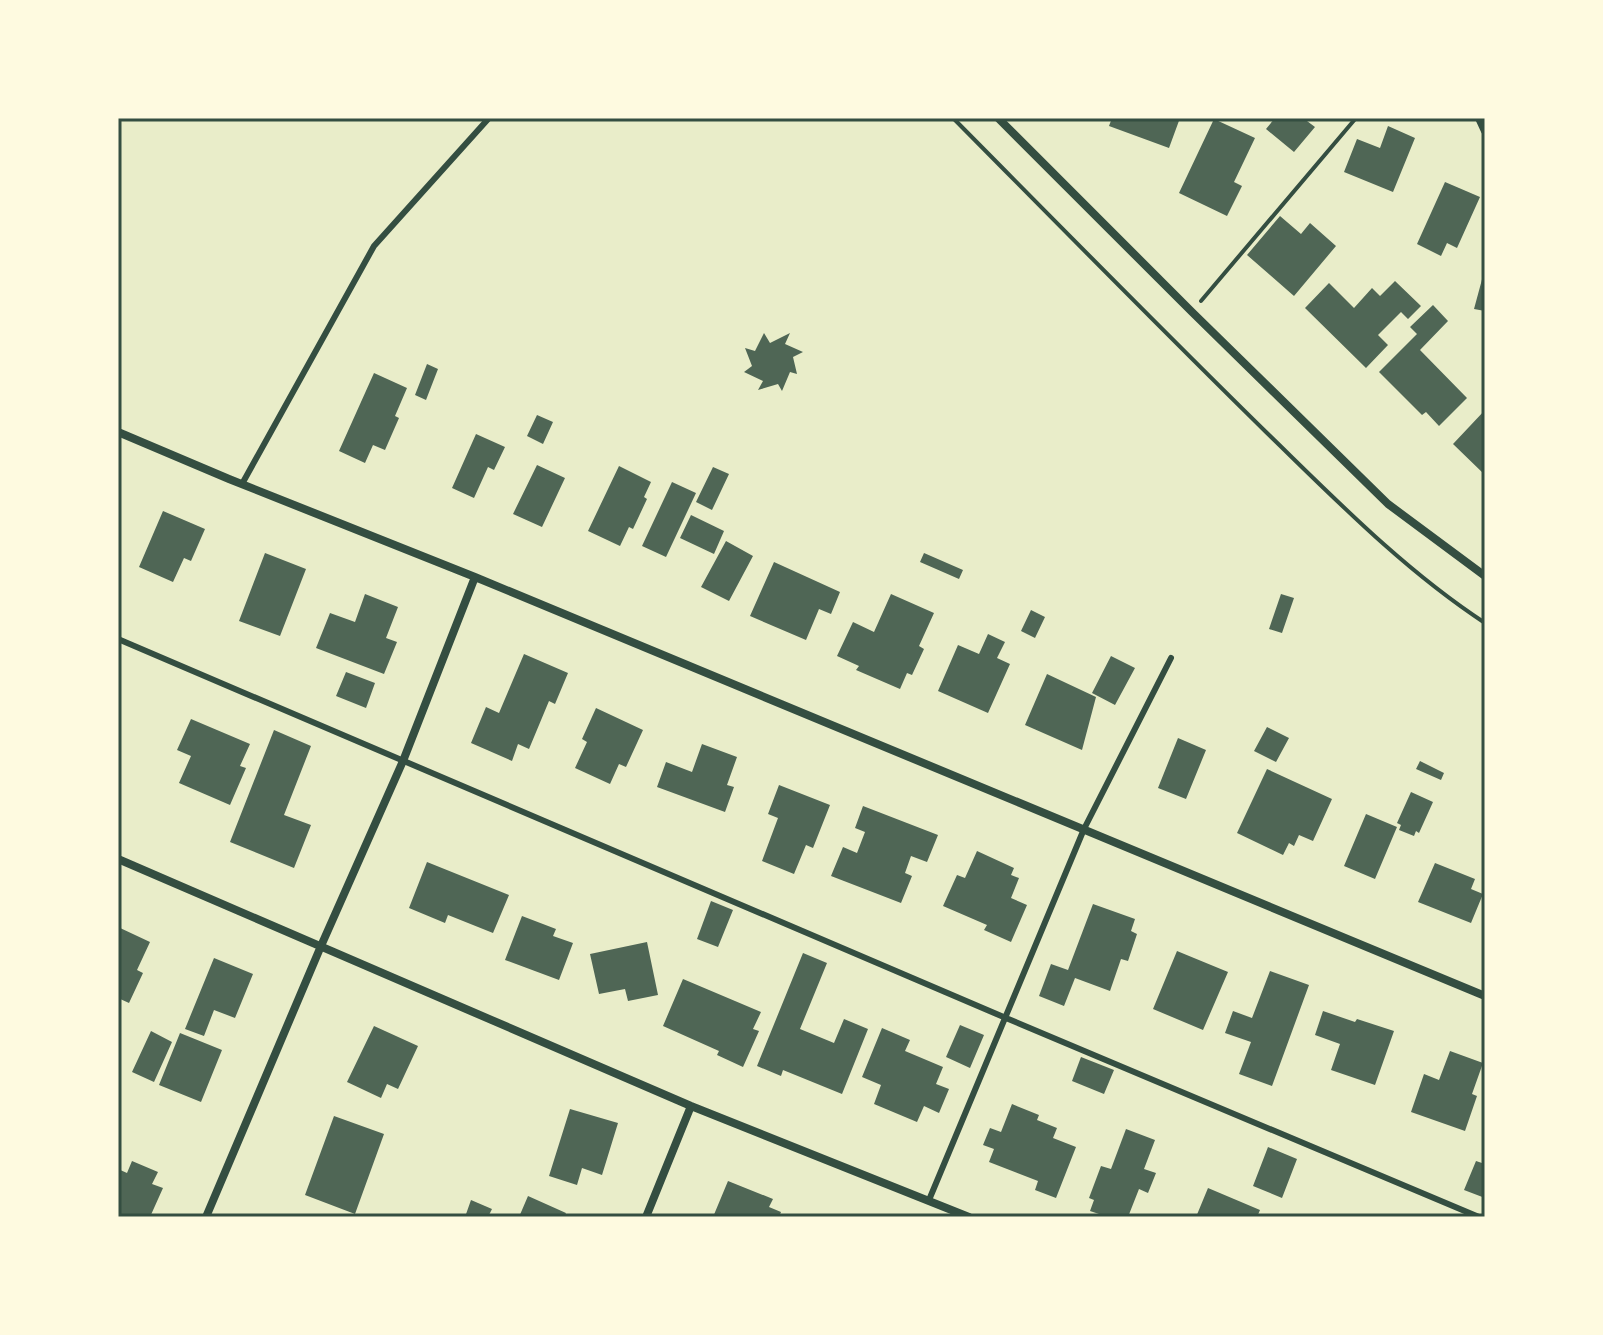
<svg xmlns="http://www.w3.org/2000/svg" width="1603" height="1335" font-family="'Open Sans',sans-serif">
  <rect width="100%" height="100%" fill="#e9edc9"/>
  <!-- building -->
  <path fill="#4f6655" d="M1112,118H1180L1169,148L1109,126Z
    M1275,118H1303L1315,127L1294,152L1266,129Z
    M1214,119L1255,138L1234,182L1242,186L1227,216L1179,193Z
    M1388,126L1415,138L1393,192L1344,172L1357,139L1380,148Z
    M1445,182L1480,197L1457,248L1447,243L1441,256L1417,244Z
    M1280,216L1301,234L1310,223L1336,246L1294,296L1247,255Z
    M1484,272H1485V311L1474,309Z
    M1395,281L1421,306L1408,319L1401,312L1378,335L1388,345L1366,368L1305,308L1329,283L1354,308L1372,288L1380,296Z
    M1433,305L1448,321L1420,350L1467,398L1439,426L1426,412L1422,415L1379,372L1417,334L1410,327Z
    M764,333L770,343L790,333L785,344L803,352L793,357L797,374L790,372L782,391L778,384L758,390L763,381L744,372L752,366L745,348L755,351Z
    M427,364L438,369L426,400L415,395Z
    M374,373L407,388L395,416L399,418L385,450L373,445L365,463L339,451Z
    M1485,410V475L1453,444Z
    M537,415L553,422L543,444L527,436Z
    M476,434L505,447L494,470L488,467L474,498L452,488Z
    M537,465L565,478L542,527L513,514Z
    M619,466L651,482L644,497L647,499L633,529L629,527L620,546L588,531Z
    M713,467L729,474L712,510L696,502Z
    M672,482L696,493L666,557L642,546Z
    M163,511L205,529L191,561L184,558L173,582L139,567Z
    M691,515L724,531L714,554L680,538Z
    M726,541L753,556L729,601L701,587Z
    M265,553L306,569L280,636L239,621Z
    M924,553L963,570L959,579L920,562Z
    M774,562L840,592L831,614L819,609L806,640L750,616Z
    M365,594L398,607L386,638L397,642L384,674L316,648L330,613L355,622Z
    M891,594L934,613L919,646L924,649L912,675L907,673L900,689L856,670L859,666L837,656L853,622L874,632Z
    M1281,594L1294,598L1282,633L1269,629Z
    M1031,610L1045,617L1035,638L1021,631Z
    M988,634L1005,642L997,658L1010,664L988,713L938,691L958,645L979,654Z
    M524,654L568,673L555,704L549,701L529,749L518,744L512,761L471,743L486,707L499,713Z
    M1111,656L1135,668L1115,705L1092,693Z
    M346,672L375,683L366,708L336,696Z
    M1047,674L1096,697L1082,750L1025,725Z
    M596,708L643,730L626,767L619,764L610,784L575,768L587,742L582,739Z
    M191,719L250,744L240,766L246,768L230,805L179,783L191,756L177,750Z
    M1267,727L1289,738L1276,762L1254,751Z
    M274,730L311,746L284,815L311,825L294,868L230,842Z
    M1178,738L1206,750L1186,799L1158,788Z
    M702,744L737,757L727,785L734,787L725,812L657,787L666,762L692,772Z
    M1420,761L1444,773L1441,780L1416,769Z
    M1267,769L1332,799L1313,841L1299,835L1294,846L1289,843L1283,855L1237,833Z
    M779,785L830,805L813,848L806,845L794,874L762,861L778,818L768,814Z
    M1411,792L1433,802L1419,833L1416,831L1414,836L1399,830L1401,825L1397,823Z
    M863,806L938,835L927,862L911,856L905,873L912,876L901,903L831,876L843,847L857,853L865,832L855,828Z
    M1366,814L1397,827L1375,879L1344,866Z
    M977,851L1014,868L1011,875L1019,878L1011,898L1027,905L1011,942L984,930L987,925L943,906L957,875L965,878Z
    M427,862L509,895L493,933L448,915L445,923L409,908Z
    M1435,863L1475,879L1471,889L1483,894L1471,923L1418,902Z
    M711,901L733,910L718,947L697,939Z
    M1093,904L1135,919L1131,931L1137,934L1128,961L1121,959L1110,991L1075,978L1064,1006L1039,996L1051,964L1068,970Z
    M522,916L556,929L553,936L573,943L559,980L505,960Z
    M118,927L150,942L137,970L143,973L129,1003L118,998Z
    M647,942L658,995L628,1001L625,989L599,994L590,954Z
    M1177,951L1228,972L1203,1030L1153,1009Z
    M803,953L827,963L800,1029L834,1043L844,1019L868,1029L842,1094L783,1070L781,1076L757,1066Z
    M214,958L253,974L235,1018L214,1010L204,1036L185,1029Z
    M1270,971L1309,985L1272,1086L1239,1074L1251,1042L1225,1033L1233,1011L1252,1018Z
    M683,979L761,1012L753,1029L759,1031L743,1067L717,1055L719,1051L663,1026Z
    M1323,1011L1355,1022L1357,1019L1394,1031L1375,1085L1331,1070L1340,1044L1315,1035Z
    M960,1025L984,1035L970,1068L946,1057Z
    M374,1026L418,1046L398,1089L387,1084L381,1098L347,1082Z
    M882,1028L910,1040L905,1051L943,1067L936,1084L949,1089L939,1113L924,1106L917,1122L874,1104L881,1085L862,1077Z
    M151,1031L172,1042L154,1082L132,1072Z
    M180,1033L222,1050L201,1102L159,1085Z
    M1450,1051L1483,1063L1472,1094L1477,1096L1465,1131L1411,1112L1424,1074L1439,1080Z
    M1081,1057L1114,1070L1104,1094L1072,1081Z
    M1012,1104L1039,1115L1037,1120L1057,1128L1053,1138L1076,1147L1056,1198L1035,1190L1038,1181L989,1162L994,1149L983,1145L990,1128L1001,1132Z
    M570,1109L618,1123L602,1175L582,1168L577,1185L549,1176Z
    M334,1116L384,1134L355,1214L305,1195Z
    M1126,1129L1155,1140L1144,1169L1156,1173L1148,1193L1139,1189L1128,1217H1108L1090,1211L1094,1200L1089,1198L1101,1166L1111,1169Z
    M1268,1147L1297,1159L1282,1198L1253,1186Z
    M132,1161L158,1172L152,1184L163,1188L150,1217H118V1169L127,1173Z
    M1476,1161L1485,1164V1198L1464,1190Z
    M728,1181L773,1199L769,1207L781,1212L779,1217H713Z
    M1208,1188L1260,1210L1257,1217H1196Z
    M528,1196L566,1213L564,1217H519Z
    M471,1200L492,1209L488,1217H465Z"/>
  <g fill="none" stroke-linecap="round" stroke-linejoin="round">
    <!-- path -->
    <path stroke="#344e41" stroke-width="4" d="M953,118C1057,223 1160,328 1266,432C1335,499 1404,570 1485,623
      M1201,301L1356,118"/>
    <!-- service -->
    <path stroke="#344e41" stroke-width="6" d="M242,484L374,246L489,118
      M118,639L1006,1018L1479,1217
      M929,1200L1084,829L1171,658"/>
    <!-- minor -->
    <path stroke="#344e41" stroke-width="8" d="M998,118L1192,312L1388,504L1485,576
      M1479,118L1485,131
      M118,432L229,479L475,577L1485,996
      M118,859L691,1106L969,1217
      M206,1217L321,946L403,761L475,577
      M646,1217L691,1106"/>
  </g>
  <!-- border -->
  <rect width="1603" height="1335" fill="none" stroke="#fefae0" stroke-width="240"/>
  <rect x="120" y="120" width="1363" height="1095" fill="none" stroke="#344e41" stroke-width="3"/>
</svg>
